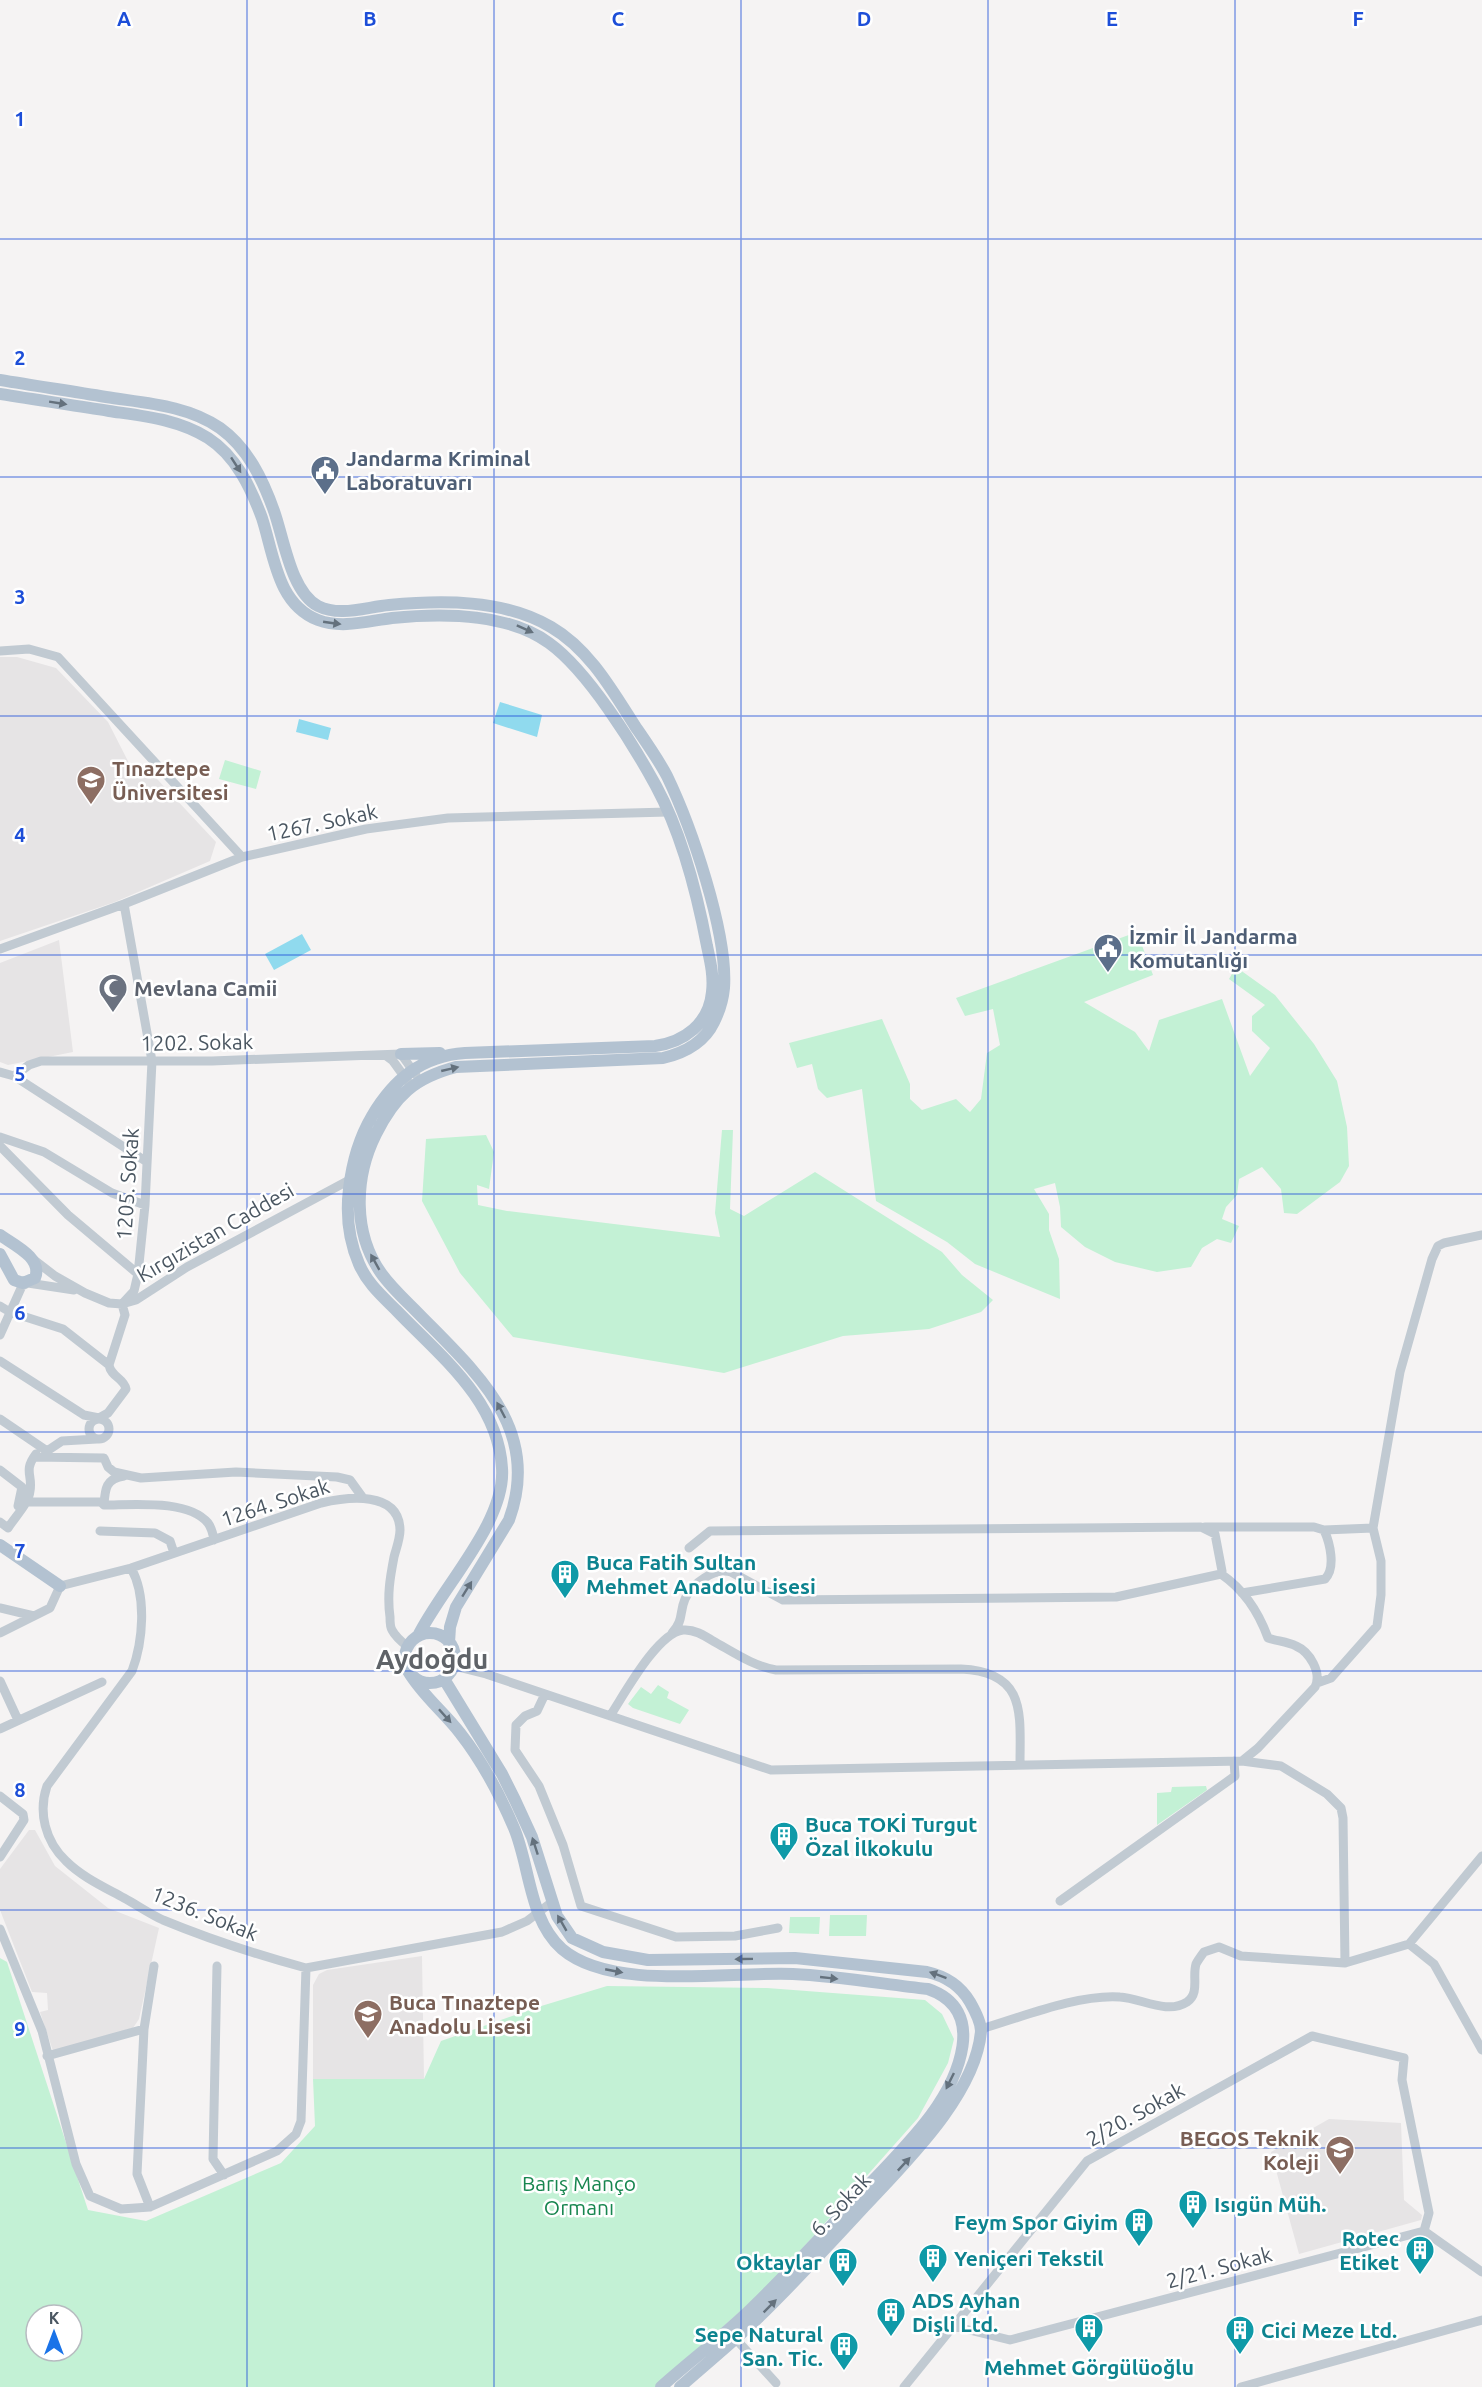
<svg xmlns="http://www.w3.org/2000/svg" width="1482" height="2387" font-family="Ubuntu,sans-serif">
  <rect width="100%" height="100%" fill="#f5f3f3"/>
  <!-- education -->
  <path fill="#e6e4e5" d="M0,657H17L56,668L108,722L131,767L143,764L216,842L210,861L115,902L0,941Z
    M59,940L73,1052L8,1065L0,1062V963Z
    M29,1830H35L55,1866L108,1908L159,1928L139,2019L133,2028L53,2051L40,2012L48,2010L47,1993L32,1992L0,1910V1869Z
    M422,1956L424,2079H313V1985L319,1974L327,1970Z
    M1329,2119L1401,2123L1404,2200L1422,2215L1421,2220L1299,2254L1271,2152Z"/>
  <!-- green -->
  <path fill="#c3f1d5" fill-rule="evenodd" d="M225,760L261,771L256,789L219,779Z
    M1137,932L1153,975L1084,1002L1135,1032L1149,1051L1159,1020L1222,999L1250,1076L1270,1048L1252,1031V1016L1265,1005L1229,979L1236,967L1275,995L1314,1044L1337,1081L1347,1127L1349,1166L1340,1182L1297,1214L1284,1213L1281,1189L1262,1167L1239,1179L1237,1195L1226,1207L1222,1219L1239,1226L1231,1243L1217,1239L1202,1248L1191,1267L1157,1272L1115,1262L1085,1247L1061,1227L1060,1207L1055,1183L1034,1189L1049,1214V1230L1059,1259L1060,1299L975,1264L947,1242L876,1201L862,1089L827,1098L818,1089L812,1064L797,1068L789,1043L882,1019L910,1084V1099L922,1110L956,1099L970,1112L981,1099L987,1053L1000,1045L993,1009L965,1016L956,998Z
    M722,1130H733L730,1209L744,1216L815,1172L942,1252L962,1275L993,1300L981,1312L929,1329L843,1336L724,1373L513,1337L460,1273L422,1201L426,1139L486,1135L494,1152L489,1189L477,1185L478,1205L507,1211L720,1237L715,1213Z
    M658,1685L669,1692L667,1698L689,1710L680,1724L633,1708L628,1704L641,1687L651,1694Z
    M1206,1786L1207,1790L1157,1825V1793L1171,1792L1172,1787Z
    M830,1915H867L866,1936H829Z
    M790,1917H820L819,1934L789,1933Z
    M0,1958L7,1962L88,2210L146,2221L281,2163L315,2126L313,2079H424L441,2041L538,2007L607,1986L767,1988L925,2000L942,2014L954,2039L948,2063L918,2118L770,2285L655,2387H0ZM36,2315H72V2351H36Z"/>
  <!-- water -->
  <path fill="#90daee" d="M500,702L542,715L537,737L493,723Z
    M299,719L331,728L328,740L296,732Z
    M302,934L311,950L274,970L265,954Z"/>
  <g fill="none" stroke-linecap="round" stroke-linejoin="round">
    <!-- minor -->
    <path stroke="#c1cad2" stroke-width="9" d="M0,651L29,649L58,657L242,857
      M0,949L124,904L242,857L366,829L448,818L668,812
      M385,1055L393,1061L411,1086
      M0,1072L14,1076L147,1162
      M14,1076L29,1065L41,1061H212L401,1054L416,1075
      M0,1137L44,1152L112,1193L145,1205
      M0,1146L68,1215L138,1274
      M33,1259L55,1276L85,1293L109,1303L122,1304L136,1300L187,1267L355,1177
      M122,1304L134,1291L138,1274L145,1205L152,1061L124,904
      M0,1306L10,1312L63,1329L109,1365C111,1377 124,1378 126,1389L108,1413L99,1418L84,1415L0,1361
      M0,1335L22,1286L28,1283L74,1290
      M109,1365L125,1315L122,1304
      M89 1429a10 10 0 1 1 20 0a10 10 0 1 1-20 0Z
      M0,1419L47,1451L62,1441L97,1439
      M34,1457L104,1458L108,1467L114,1472L141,1478L236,1472L337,1477L350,1480L363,1498
      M0,1470L22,1487L18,1506
      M25,1502H101L104,1505C132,1505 188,1499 208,1523C211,1527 213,1534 214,1540
      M104,1505C105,1488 106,1479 124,1476
      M0,1522L8,1528C15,1517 29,1503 30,1491C33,1475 23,1471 36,1454
      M1205,1527H1314L1324,1530C1330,1543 1336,1568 1325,1579L1242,1593
      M1324,1530L1373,1528
      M100,1531L155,1533L170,1541L174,1553
      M131,1568C147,1596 143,1642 132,1671L47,1786C38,1812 45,1841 66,1861C82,1877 104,1887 124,1898C137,1905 150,1914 163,1920C209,1939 258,1955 306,1968L502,1932L527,1921L552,1902
      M0,1608L34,1616
      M0,1633L50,1608L60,1586L131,1568L321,1503C347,1497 399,1490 400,1530C400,1539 396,1549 394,1557C390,1578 387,1595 390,1617C390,1620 390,1627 392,1630C395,1636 403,1643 408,1647
      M672,1633C684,1620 679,1613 685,1599C691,1584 715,1567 731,1572L783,1600L1116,1597L1221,1574L1222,1571L1215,1534L1201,1527L710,1531L689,1548
      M454,1666L486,1674L771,1770L1242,1761L1258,1748L1315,1687C1322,1673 1310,1652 1296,1646C1288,1642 1277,1641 1268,1638C1259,1613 1243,1589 1221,1574
      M0,1681L18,1720
      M1317,1683L1331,1678L1377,1626L1381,1595V1561L1373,1528L1400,1372L1432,1259L1438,1246L1444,1243L1482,1235
      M545,1694L537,1711L525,1716L516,1725L515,1750L539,1786L563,1845L581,1906L676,1937L735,1936L778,1928
      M610,1716C624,1695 657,1633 683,1630C694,1629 704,1635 713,1641C733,1652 753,1666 776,1670L961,1669C1027,1672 1020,1714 1020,1765
      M0,1729L102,1682
      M1242,1761L1281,1766L1327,1794L1341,1808L1343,1818L1345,1963
      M0,1796L23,1814L24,1820L0,1857
      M1060,1901L1235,1776L1234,1761
      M0,1929L42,2031L76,2164L90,2196L121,2209L150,2207L277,2151L296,2134L301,2121L306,1968
      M1409,1944L1482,1856
      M217,1966L213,2159L224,2175
      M144,2029L154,1966
      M981,2029C1022,2017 1078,1994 1120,1997C1141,1998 1167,2015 1187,2002C1200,1993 1192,1977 1196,1964C1198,1960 1201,1956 1204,1952L1219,1947L1241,1956L1345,1963L1409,1944L1434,1964L1482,2050
      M47,2056L144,2029L137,2174L150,2207
      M953,2326L1010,2340L1424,2231L1482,2272
      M733,2336L776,2383
      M904,2387L1087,2161L1312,2036L1404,2058L1402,2080L1429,2213L1424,2231
      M1241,2387L1482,2320"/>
    <!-- major -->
    <path stroke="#b3c2d1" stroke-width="12" d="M0,380C35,386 71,391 106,397C144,403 187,405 220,428C248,448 263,480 274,511C284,539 291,592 318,606C340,617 366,607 389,605C441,600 504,599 551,627C589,649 612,690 635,726C646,742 658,759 667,776C691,826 728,933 724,988C723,999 719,1012 714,1022C704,1043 684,1053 663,1058L456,1067C414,1078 395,1096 376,1134C354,1178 353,1233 381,1273C391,1287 404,1299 415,1310C474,1371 543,1427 509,1520L456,1607L450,1627L449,1643
      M0,394C36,400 72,405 109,411C143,416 178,419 208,438C236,456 251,488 262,518C274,555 277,604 318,620C342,629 368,621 392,618C442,613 508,613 549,643C588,671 633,744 656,786C682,834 697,893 707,946C710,960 714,976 712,992C709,1024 684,1042 655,1046L465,1053C422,1056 394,1079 372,1116C359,1138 352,1163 349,1189C346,1214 349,1241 359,1264C367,1283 382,1296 396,1310C440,1356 498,1400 502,1468C506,1522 442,1587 418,1636
      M401,1054L440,1053
      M0,1235C14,1245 43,1258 35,1278L23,1283L14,1280L0,1254
      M0,1545L60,1586
      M405 1658a25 25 0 1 1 50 0a25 25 0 1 1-50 0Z
      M408,1671C422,1695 443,1711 460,1733C482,1761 500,1795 514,1828C530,1866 529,1920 562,1949C612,1992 729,1971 793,1974C838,1976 883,1984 928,1989C989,2010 958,2078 931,2115C910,2143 885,2168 861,2193C825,2233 789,2272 751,2309C722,2337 690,2361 661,2387
      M444,1679L502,1774L515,1800L532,1837L557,1916L572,1938L603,1952L648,1960L795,1958L927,1972C945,1976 960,1985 970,2002C974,2009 981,2022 981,2031C976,2094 906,2162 865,2206C830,2244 795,2282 758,2318C733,2342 706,2364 680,2387"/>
  </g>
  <!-- one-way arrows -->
  <defs><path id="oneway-solid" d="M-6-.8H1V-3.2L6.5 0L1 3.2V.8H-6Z" transform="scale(1.5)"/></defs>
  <g fill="#64717d">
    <use href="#oneway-solid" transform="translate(58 403) rotate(9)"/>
    <use href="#oneway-solid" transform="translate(236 465) rotate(57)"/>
    <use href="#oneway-solid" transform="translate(332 623) rotate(8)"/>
    <use href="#oneway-solid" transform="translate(525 629) rotate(24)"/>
    <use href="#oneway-solid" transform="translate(450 1069) rotate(-13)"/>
    <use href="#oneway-solid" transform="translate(375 1262) rotate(-119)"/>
    <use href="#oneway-solid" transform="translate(501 1410) rotate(-118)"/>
    <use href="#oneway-solid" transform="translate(467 1589) rotate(-58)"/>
    <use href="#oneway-solid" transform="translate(445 1716) rotate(48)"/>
    <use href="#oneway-solid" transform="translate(535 1846) rotate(-108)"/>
    <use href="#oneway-solid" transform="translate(562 1923) rotate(-120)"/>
    <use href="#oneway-solid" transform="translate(744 1959) rotate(179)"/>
    <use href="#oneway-solid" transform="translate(614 1971) rotate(11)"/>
    <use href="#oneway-solid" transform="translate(938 1975) rotate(-160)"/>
    <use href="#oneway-solid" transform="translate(829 1978) rotate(6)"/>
    <use href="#oneway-solid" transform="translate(950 2081) rotate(116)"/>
    <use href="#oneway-solid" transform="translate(904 2164) rotate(-47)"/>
    <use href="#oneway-solid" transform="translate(770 2306) rotate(-45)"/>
  </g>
  <!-- grid -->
  <path fill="none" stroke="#1d4ed8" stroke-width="1.5" stroke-opacity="0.55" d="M247,0V2387M494,0V2387M741,0V2387M988,0V2387M1235,0V2387M0,239H1482M0,477H1482M0,716H1482M0,955H1482M0,1194H1482M0,1432H1482M0,1671H1482M0,1910H1482M0,2148H1482"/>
  <!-- icons -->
  <defs>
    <g id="civic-pin" transform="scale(1.5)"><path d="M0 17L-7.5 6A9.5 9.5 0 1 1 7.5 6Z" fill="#5c6f8a" stroke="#fff"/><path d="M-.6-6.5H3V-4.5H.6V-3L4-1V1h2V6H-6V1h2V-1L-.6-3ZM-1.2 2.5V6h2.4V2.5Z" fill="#fff"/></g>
    <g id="university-pin" transform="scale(1.5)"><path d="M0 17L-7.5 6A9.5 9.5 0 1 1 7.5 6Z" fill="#8d6e63" stroke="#fff"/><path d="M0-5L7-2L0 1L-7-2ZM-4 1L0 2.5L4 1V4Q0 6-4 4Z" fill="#fff"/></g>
    <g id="mosque-pin" transform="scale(1.5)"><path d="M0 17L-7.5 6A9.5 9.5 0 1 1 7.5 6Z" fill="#6b7280" stroke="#fff"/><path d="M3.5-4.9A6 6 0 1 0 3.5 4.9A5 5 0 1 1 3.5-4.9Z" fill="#fff"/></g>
    <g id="building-pin" transform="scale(1.5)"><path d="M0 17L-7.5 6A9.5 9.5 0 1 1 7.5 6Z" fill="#0f9aa8" stroke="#fff"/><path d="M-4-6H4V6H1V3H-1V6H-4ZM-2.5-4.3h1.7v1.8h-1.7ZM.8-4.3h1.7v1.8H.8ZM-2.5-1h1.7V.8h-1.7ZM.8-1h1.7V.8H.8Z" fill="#fff"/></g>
    <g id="school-pin" transform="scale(1.5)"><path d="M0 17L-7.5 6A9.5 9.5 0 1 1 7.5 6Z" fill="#8d6e63" stroke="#fff"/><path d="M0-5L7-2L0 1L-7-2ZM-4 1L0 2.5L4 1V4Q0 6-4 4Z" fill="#fff"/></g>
  </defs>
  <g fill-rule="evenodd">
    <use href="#civic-pin" x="325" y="470"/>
    <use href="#university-pin" x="91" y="780"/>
    <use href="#civic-pin" x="1108" y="948"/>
    <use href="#mosque-pin" x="113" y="988"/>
    <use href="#building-pin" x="565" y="1574"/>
    <use href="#building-pin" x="784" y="1836"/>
    <use href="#school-pin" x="368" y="2014"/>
    <use href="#school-pin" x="1340" y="2150"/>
    <use href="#building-pin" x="1193" y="2204"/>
    <use href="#building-pin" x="1139" y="2222"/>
    <use href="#building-pin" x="1420" y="2250"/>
    <use href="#building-pin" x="933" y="2258"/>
    <use href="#building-pin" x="843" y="2262"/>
    <use href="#building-pin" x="891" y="2312"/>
    <use href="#building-pin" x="1089" y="2328"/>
    <use href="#building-pin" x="1240" y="2330"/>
    <use href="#building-pin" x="844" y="2346"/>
  </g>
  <g text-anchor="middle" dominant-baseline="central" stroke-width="5" stroke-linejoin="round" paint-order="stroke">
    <!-- service labels -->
    <g font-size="21" font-weight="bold" fill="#4e5e75" stroke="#fff" text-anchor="start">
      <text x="346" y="458">Jandarma Kriminal<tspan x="346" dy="24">Laboratuvarı</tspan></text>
      <text x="1129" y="936">İzmir İl Jandarma<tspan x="1129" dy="24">Komutanlığı</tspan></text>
    </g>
    <!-- education labels -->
    <g font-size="21" font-weight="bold" fill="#785e54" stroke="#fff" text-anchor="start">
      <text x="112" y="768">Tınaztepe<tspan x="112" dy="24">Üniversitesi</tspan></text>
      <text x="389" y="2002">Buca Tınaztepe<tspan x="389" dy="24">Anadolu Lisesi</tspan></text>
      <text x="1319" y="2138" text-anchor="end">BEGOS Teknik<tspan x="1319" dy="24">Koleji</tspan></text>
    </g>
    <!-- street labels -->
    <g font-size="21" fill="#4a5661" stroke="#fff">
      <text transform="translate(322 822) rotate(-12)">1267. Sokak</text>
      <text transform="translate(197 1042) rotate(-1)">1202. Sokak</text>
      <text transform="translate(127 1184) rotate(-86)">1205. Sokak</text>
      <text transform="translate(215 1232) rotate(-30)">Kırgızistan Caddesi</text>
      <text transform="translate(275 1502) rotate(-18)">1264. Sokak</text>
      <text transform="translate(205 1913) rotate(22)">1236. Sokak</text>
      <text transform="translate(1135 2114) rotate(-29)">2/20. Sokak</text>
      <text transform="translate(840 2204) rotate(-47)">6. Sokak</text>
      <text transform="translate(1219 2267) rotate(-15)">2/21. Sokak</text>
    </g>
    <!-- worship labels -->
    <g font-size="21" font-weight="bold" fill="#5b616d" stroke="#fff" text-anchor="start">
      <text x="134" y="988">Mevlana Camii</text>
    </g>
    <!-- culture labels -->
    <g font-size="21" font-weight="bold" fill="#0d838f" stroke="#fff" text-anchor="start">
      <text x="586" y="1562">Buca Fatih Sultan<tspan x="586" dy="24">Mehmet Anadolu Lisesi</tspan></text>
      <text x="805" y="1824">Buca TOKİ Turgut<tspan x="805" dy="24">Özal İlkokulu</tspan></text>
      <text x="1214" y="2204">Isıgün Müh.</text>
      <text x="1118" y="2222" text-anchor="end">Feym Spor Giyim</text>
      <text x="1399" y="2238" text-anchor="end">Rotec<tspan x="1399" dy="24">Etiket</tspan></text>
      <text x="954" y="2258">Yeniçeri Tekstil</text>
      <text x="822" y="2262" text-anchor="end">Oktaylar</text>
      <text x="912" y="2300">ADS Ayhan<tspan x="912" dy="24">Dişli Ltd.</tspan></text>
      <text x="1261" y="2330">Cici Meze Ltd.</text>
      <text x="823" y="2334" text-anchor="end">Sepe Natural<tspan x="823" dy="24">San. Tic.</tspan></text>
      <text x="1089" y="2367" text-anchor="middle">Mehmet Görgülüoğlu</text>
    </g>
    <!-- park labels -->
    <g font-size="21" fill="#17864f" stroke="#fff">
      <text x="579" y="2183">Barış Manço<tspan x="579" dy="24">Ormanı</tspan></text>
    </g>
    <!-- district labels -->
    <g font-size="27" font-weight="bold" fill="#5f6368" stroke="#fff">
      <text x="432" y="1659">Aydoğdu</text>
    </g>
  </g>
  <g font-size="20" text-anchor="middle" font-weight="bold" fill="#1d4ed8" stroke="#fff" stroke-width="5" stroke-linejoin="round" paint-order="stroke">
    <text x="124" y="26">A</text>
    <text x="370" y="26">B</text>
    <text x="618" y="26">C</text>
    <text x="864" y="26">D</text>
    <text x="1112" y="26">E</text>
    <text x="1358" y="26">F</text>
    <text x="20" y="126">1</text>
    <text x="20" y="365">2</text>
    <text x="20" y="604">3</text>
    <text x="20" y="842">4</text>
    <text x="20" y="1081">5</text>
    <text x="20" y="1320">6</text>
    <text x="20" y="1558">7</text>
    <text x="20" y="1797">8</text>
    <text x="20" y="2036">9</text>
  </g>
  <!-- north arrow -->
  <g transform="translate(54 2333)"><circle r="28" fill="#ffffff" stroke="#b7bbc0" stroke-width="1.5"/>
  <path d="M0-4.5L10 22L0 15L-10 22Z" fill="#1a73e8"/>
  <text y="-9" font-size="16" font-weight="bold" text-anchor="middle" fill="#4a5661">K</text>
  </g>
</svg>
